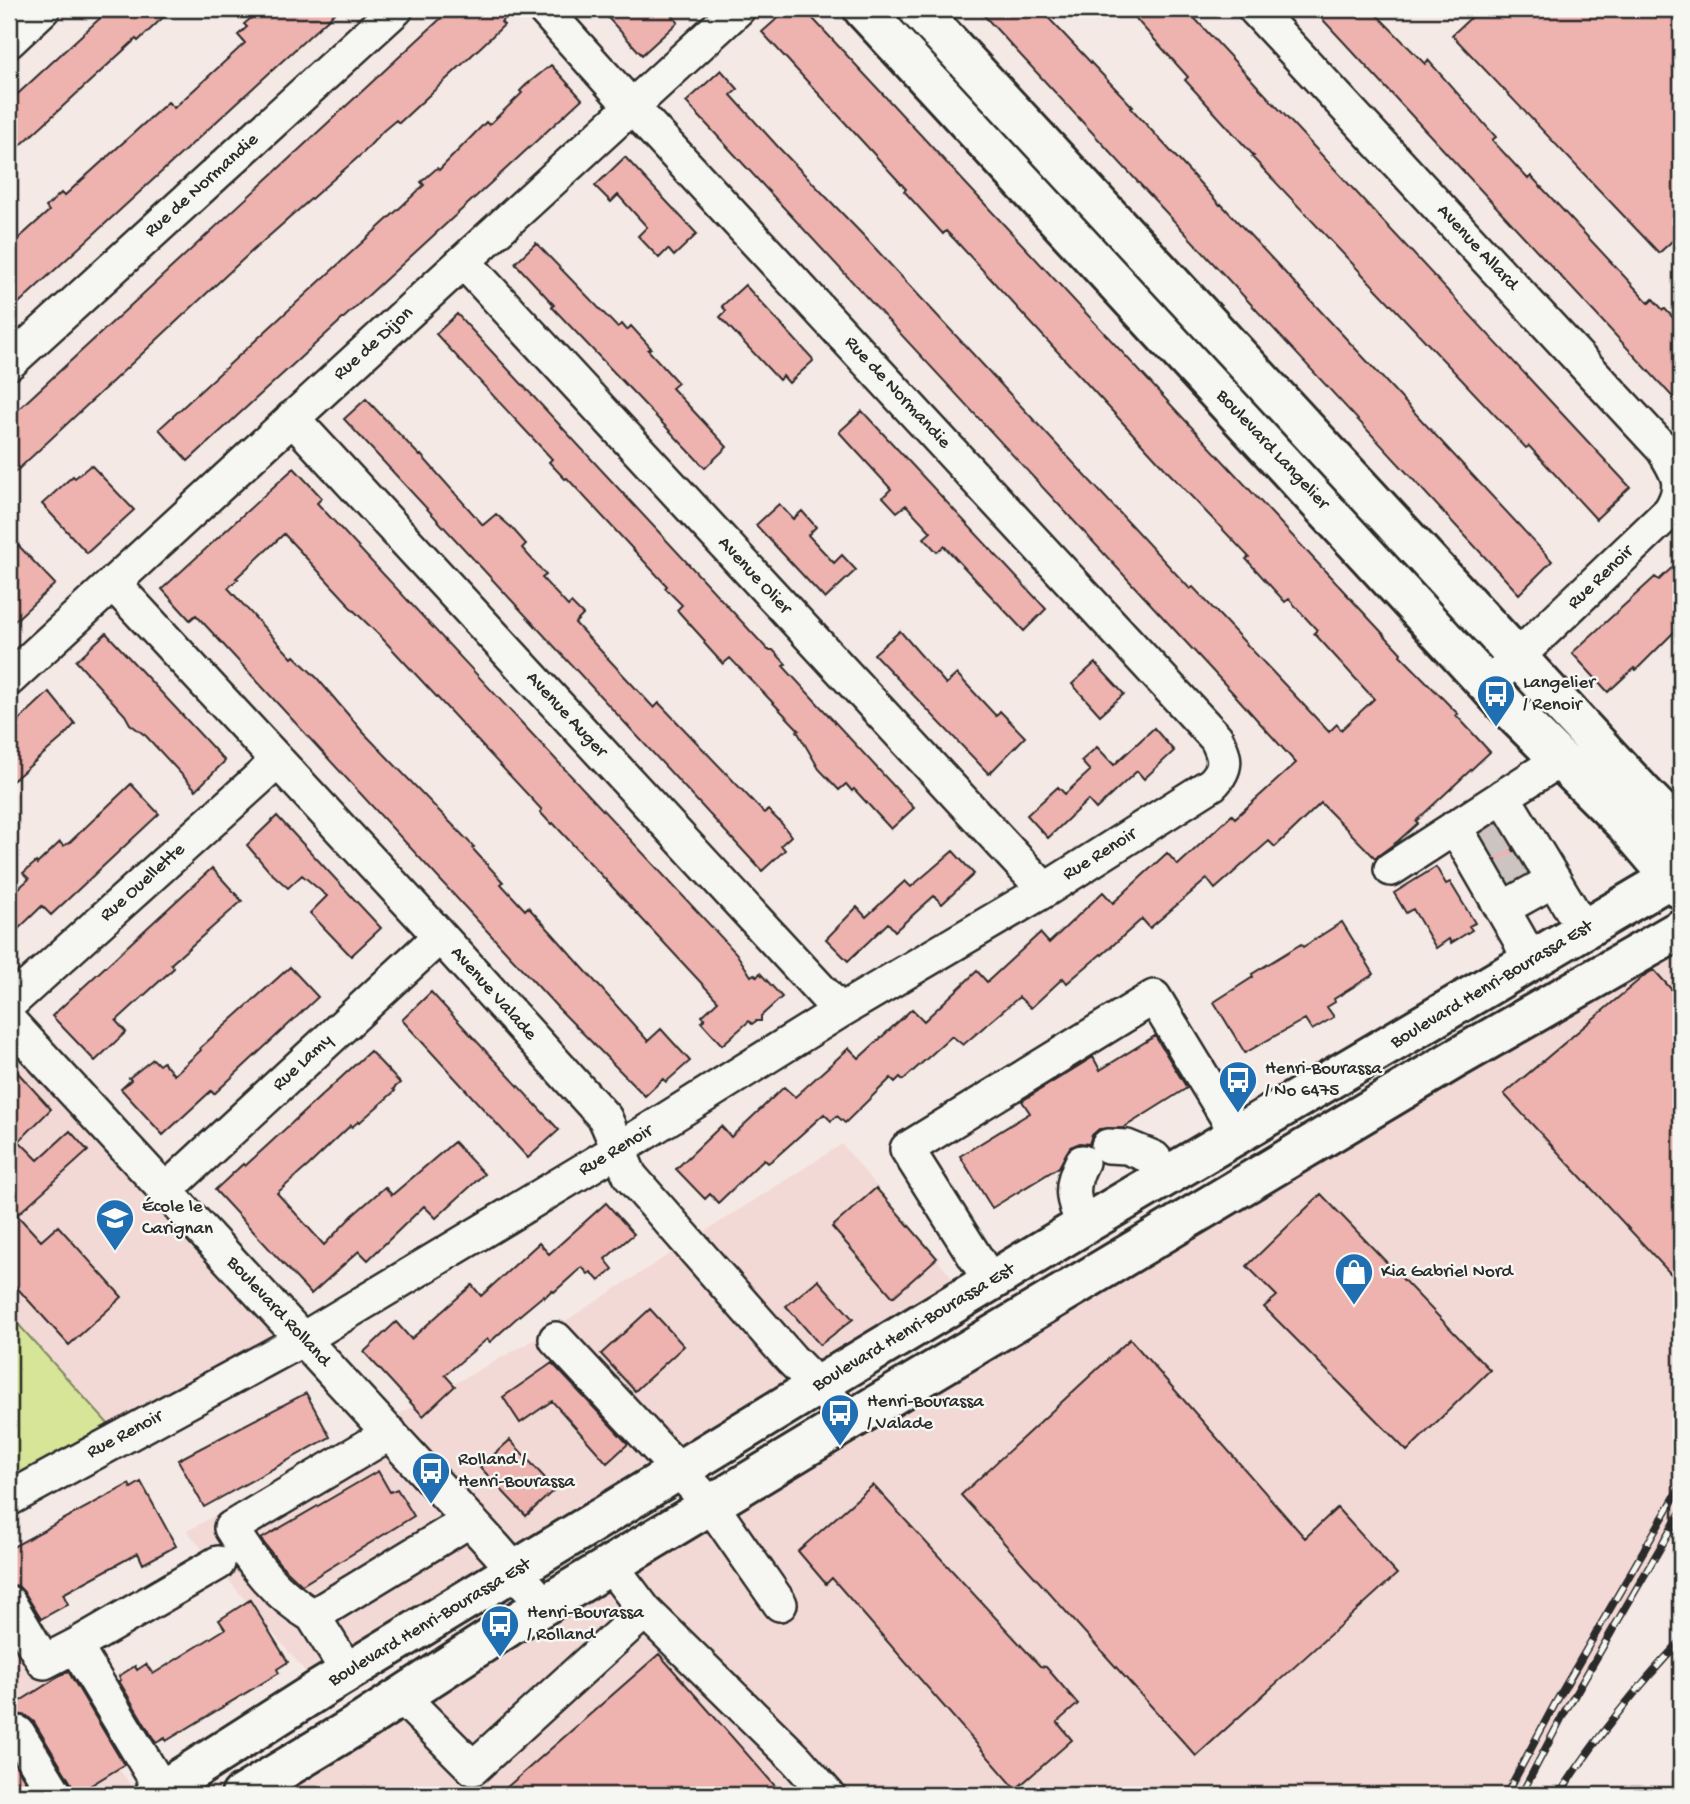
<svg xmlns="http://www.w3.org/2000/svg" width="1690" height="1804" font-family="'Gochi Hand',sans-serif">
  <rect width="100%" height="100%" fill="#f5e9e5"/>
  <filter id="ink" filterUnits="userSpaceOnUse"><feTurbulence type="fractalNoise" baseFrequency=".0143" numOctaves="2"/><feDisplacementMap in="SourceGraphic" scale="14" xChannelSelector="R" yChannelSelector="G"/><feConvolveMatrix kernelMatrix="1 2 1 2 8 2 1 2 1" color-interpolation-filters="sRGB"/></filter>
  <g filter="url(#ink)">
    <!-- built -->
    <path fill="#f3d9d5" d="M1681,930V1512L1513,1795H242Z
      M9,1021L303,1339L110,1426L9,1314Z
      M842,1144L967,1296L320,1689L187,1531L548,1332Z
      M20,1634L138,1795H9V1641Z"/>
    <!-- green -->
    <path fill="#d6e598" stroke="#808862" stroke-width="2" d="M9,1314L110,1426L9,1480Z"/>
    <!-- building -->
    <path fill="#efb3af" stroke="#2b2b2b" stroke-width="2" d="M110,9H172L138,41L136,39L9,156V102Z
      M262,9H339L9,312V247L49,211L46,207L61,193L64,196L168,102L174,108L245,43L238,35L247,27L244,24Z
      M451,9H498L506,18L501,22L504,25L453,73L399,123L396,120L383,131L364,152L251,252L9,478L10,417Z
      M600,9H666L678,22L642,55Z
      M788,9H804L1401,653L1400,655L1458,714L1456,715L1490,752L1416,821L1418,823L1398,841L1375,858L1321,803L1275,847L1269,841L1215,889L1207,879L1150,928L1142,919L1102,955L1101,954L1067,983L1063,978L1031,1008L1019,997L963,1045L952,1036L903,1080L900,1077L895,1082L891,1078L845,1123L837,1116L831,1121L824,1114L775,1158L768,1163L764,1159L718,1203L710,1194L705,1199L676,1169L721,1126L731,1137L784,1087L795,1097L849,1048L859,1058L912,1009L924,1021L977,971L987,982L1040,933L1049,943L1103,892L1113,903L1167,853L1178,865L1232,815L1235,818L1296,763L1233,693L686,102L721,70L738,89L731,95L780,149L862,234L1190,589L1193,587L1329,732L1337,724L1341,730L1374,699L1314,633L1317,630L1305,617L1289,599L1285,602L1246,559L1249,557L1169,473L955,240L946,231L943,234L904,191L906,189L762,32Z
      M978,9H1040L1133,107L1131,108L1220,205L1221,204L1290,278L1552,561L1519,594Z
      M1127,9H1186L1630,487L1596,519L1529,446L1526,448L1252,157L1254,156L1185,80L1188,77Z
      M1313,9H1371L1425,64L1428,60L1496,137L1492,140L1528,179L1531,176L1649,303L1653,299L1663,310L1665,309L1681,326V406Z
      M1480,9H1681V233L1659,253L1452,35Z
      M551,65L582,99L188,461L159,429L403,205L424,185L421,182L437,168L439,170L486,122L489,125L522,93L520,91L526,85Z
      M625,157L697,234L674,256L668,249L659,258L638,236L647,227L618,195L611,202L595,186Z
      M536,243L617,327L622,324L627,330L631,326L651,348L648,350L678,383L672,388L727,447L705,468L552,307L554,305L515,263Z
      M745,285L812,358L813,361L789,383L783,376L779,380L720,317L726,311L722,306Z
      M457,314L768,650H773L786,664L783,666L914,808L891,829L854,789L852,791L846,784L839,790L819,769L797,731L799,730L730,658L723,664L704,643L705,641L677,610L682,605L665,588L667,586L567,478L565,479L549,462L552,459L436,334Z
      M366,399L420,456L421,455L483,525L496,514L512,528L526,544L522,548L546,575L542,578L568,606L571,603L583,615L575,623L601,651L654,708L659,703L764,813L768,810L782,824L791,836L781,845L785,850L762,871L344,419Z
      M862,411L1046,609L1024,631L944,546L937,552L924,538L931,532L906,505L897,512L883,497L891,489L839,432Z
      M91,465L134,510L87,553L42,504L73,476L75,478Z
      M294,468L322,498L317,503L736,953L751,976L754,974L757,977L760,973L782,997L761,1016V1021H756L752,1024L749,1021L722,1045L701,1022L705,1019L702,1016L718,1001L553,823L551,824L540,812L542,810L380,636L347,604L348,603L284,534L236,578L238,579L228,588L292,658L294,656L317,678L362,731L474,847L472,848L503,882L501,884L525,910L528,907L551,932L648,1041L661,1029L690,1061L666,1082L663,1079L645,1096L558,1008L196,615L190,620L162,589Z
      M779,504L793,519L802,511L816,527L808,535L834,563L842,555L856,570L825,599L756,525Z
      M18,545L55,584L9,626V553Z
      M1681,559V625L1636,670L1634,668L1608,692L1572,653L1655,577L1659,580Z
      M900,631L946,684L957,674L996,716L1000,711L1025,737L989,774L874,654Z
      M106,633L225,761L196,790L146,736L130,724L125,715L76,661Z
      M1095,663L1124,694L1100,715L1072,684Z
      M49,692L75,724L62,738L9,784V729Z
      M1154,728L1174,751L1144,779L1137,771L1096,809L1088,800L1048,838L1027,815L1058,787L1065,794L1090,771L1081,761L1097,747L1114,765Z
      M131,784L159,814L51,915L42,906L9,938V897L29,879L23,873L36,862L37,864L60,842L63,846L69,843Z
      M277,816L381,928L351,956L310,913L327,896L302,875L288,888L269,871L247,845Z
      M1497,823L1527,873L1509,883L1481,834Z
      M953,851L974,874L942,904L934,896L895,931L888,923L848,961L826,939L857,907L866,917L905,881L911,887Z
      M1436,867L1446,884L1450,882L1475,923L1469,926L1472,930L1451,943L1449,939L1436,948L1413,909L1406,913L1394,893Z
      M212,868L242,901L171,964L174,968L116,1021L126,1032L95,1061L52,1016Z
      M1342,922L1374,974L1334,999L1335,1002L1327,1007L1334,1017L1312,1030L1305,1019L1245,1053L1214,1002L1253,977L1252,974L1301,944L1303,947Z
      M290,967L318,997L214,1094L211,1091L163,1135L121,1089L131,1080L129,1078L153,1059L159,1065L163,1062L174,1075L201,1050L200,1048Z
      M1654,970L1681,1000V1285L1504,1094L1645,975Z
      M431,992L559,1130L528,1158L402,1020Z
      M1155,1036L1187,1088L1123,1128L1099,1129L1092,1135L1089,1144L1080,1143L1070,1147L1059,1167L992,1208L960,1156L1030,1113L1022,1101L1093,1057L1100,1070Z
      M370,1051L400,1083L393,1089L395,1091L360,1122L359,1121L352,1127L351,1125L308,1166L277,1193L298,1216L324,1245L353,1215L385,1187L392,1195L454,1142L484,1174L436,1218L424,1206L368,1260L359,1251L311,1294L215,1190L243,1164L245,1166Z
      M9,1063L51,1109L19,1141L38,1160L70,1131L88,1151L17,1215L41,1241L58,1226L122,1297L69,1345L9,1279Z
      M876,1188L937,1258L893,1297L832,1227Z
      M1321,1194L1490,1370L1407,1451L1264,1307L1277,1296L1247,1266Z
      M606,1203L634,1234L605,1259L613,1269L599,1281L591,1272L588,1274L582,1267L554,1292L552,1290L545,1297L544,1295L520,1315L490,1342L487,1339L445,1375L455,1386L423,1416L364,1352L396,1322L411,1339L472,1285L481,1296L539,1243L549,1254Z
      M818,1280L853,1319L820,1345L786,1306Z
      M650,1309L684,1346L635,1391L601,1354Z
      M1130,1339L1305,1538L1337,1508L1397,1574L1196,1756L961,1495Z
      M552,1363L628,1444L607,1463L552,1401L520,1423L503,1397Z
      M306,1393L330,1437L204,1507L178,1460Z
      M510,1440L555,1489L526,1516L480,1467Z
      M378,1471L390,1492L397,1489L414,1516L302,1585L280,1564L261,1539Z
      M141,1482L176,1546L143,1564L138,1553L63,1594L68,1604L41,1619L25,1593L18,1586L9,1584V1549L129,1484L131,1488Z
      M873,1485L1040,1666L1046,1667L1078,1704L1057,1722L1072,1740L1016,1789L832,1578L826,1584L798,1551Z
      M250,1600L288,1662L277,1669L279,1673L166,1741L165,1738L156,1743L119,1681L121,1680L119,1676L135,1666L137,1670L146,1664L153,1674L225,1629L219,1620Z
      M659,1654L783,1795H498Z
      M68,1671L124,1765L75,1795L72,1785L34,1722L27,1716L18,1714L9,1716V1708Z
      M9,1755L34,1795H9Z"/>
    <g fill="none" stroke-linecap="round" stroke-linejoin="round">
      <!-- minor-tunnel -->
      <path stroke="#cdc3c0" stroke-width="33" stroke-dasharray="33 17" stroke-linecap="butt" d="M1482,847L1506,833
        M1501,878L1525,865"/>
      <!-- minor casing -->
      <g stroke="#2b2b2b" stroke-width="38">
        <path id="minor" d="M1255,9L1663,449C1678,473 1686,485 1670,511L1489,684
          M9,41L43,9
          M464,262L1045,890
          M9,363L396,9
          M292,418L840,1011
          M113,583L440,936L605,1118L630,1176L791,1359L851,1420
          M9,679L738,9
          M1503,796L1584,930
          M1455,827L1519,938L1530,963
          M1391,869L1561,759
          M1502,909L1554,880
          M9,1004L278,761
          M9,1021L496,1549L545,1606
          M1108,1146L1127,1147L1154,1158L1168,1177
          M1082,1162C1069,1187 1072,1201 1084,1225
          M165,1191L440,936
          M991,1282L907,1149L1154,997L1238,1135
          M556,1339L711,1505L780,1604
          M9,1499L303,1339L619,1149L840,1011L1045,890L1212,784C1228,768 1226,757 1216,738L631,106L544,9
          M9,1603L44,1662L75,1646
          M645,1611L796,1759L828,1795
          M313,1616C275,1593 254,1566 231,1528L390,1433
          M348,1672L313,1616L470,1520
          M401,1696L473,1768L645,1611L611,1566
          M18,1733L56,1795
          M162,1790L75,1646L218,1563"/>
      </g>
      <!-- major casing -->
      <g stroke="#2b2b2b" stroke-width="44">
        <path id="major" d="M863,9L1516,716L1626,825L1681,889
          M918,9L1641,791L1681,832
          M154,1795L320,1689L817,1386L1084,1225L1681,872
          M241,1795L365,1720L508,1627L851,1420L1453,1060L1681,929"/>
      </g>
      <!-- minor -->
      <use href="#minor" stroke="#f6f6f2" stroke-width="33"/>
      <!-- major -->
      <use href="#major" stroke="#f6f6f2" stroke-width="38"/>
      <!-- rail casing -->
      <g stroke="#2b2b2b" stroke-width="8">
        <path id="rail" d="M1506,1795L1556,1702L1681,1486
          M1521,1795L1562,1717L1681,1512
          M1559,1795C1595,1740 1635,1689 1681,1641"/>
      </g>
      <!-- rail -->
      <use href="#rail" stroke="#f6f6f2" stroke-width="5" stroke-dasharray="16" stroke-linecap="butt"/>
    </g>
  </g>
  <!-- icons -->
  <defs>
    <g id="bus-pin" transform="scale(2.0125)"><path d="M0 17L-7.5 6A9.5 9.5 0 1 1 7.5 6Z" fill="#1f6fb2" stroke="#f6f6f2"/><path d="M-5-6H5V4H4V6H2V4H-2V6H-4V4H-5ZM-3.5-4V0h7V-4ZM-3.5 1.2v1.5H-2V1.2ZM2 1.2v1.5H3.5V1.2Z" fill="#fff"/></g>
    <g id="school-pin" transform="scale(2.0125)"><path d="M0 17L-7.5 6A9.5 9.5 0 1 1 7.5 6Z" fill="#1f6fb2" stroke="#f6f6f2"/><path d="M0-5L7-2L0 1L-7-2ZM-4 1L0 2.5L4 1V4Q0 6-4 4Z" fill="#fff"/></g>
    <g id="shop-pin" transform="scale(2.0125)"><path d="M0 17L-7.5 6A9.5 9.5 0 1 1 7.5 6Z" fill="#1f6fb2" stroke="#f6f6f2"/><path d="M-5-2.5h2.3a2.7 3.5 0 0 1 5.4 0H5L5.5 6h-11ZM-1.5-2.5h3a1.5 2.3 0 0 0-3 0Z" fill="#fff"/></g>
  </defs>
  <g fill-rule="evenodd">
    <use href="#bus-pin" x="1496" y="694"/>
    <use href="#bus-pin" x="1238" y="1080"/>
    <use href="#school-pin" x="115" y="1218"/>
    <use href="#shop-pin" x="1354" y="1272"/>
    <use href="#bus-pin" x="840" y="1413"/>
    <use href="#bus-pin" x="431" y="1471"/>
    <use href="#bus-pin" x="500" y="1624"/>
  </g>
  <g text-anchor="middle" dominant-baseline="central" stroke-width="5" stroke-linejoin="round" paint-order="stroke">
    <!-- street labels -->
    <g font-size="19" fill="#2b2b2b" stroke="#f6f6f2">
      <text transform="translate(202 186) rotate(-42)">Rue de Normandie</text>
      <text transform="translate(1477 248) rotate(47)">Avenue Allard</text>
      <text transform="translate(374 344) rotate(-42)">Rue de Dijon</text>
      <text transform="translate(897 393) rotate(47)">Rue de Normandie</text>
      <text transform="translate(1272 450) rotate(47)">Boulevard Langelier</text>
      <text transform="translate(754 576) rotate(47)">Avenue Olier</text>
      <text transform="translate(1601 578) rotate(-44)">Rue Renoir</text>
      <text transform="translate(566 715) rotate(47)">Avenue Auger</text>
      <text transform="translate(1100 855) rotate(-32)">Rue Renoir</text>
      <text transform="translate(143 883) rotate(-42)">Rue Ouellette</text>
      <text transform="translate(1492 985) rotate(-31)">Boulevard Henri-Bourassa Est</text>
      <text transform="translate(493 994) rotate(48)">Avenue Valade</text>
      <text transform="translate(303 1063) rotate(-43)">Rue Lamy</text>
      <text transform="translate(616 1151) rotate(-31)">Rue Renoir</text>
      <text transform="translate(278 1312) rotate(47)">Boulevard Rolland</text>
      <text transform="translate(914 1328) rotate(-31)">Boulevard Henri-Bourassa Est</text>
      <text transform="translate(125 1435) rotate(-28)">Rue Renoir</text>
      <text transform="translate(430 1623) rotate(-31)">Boulevard Henri-Bourassa Est</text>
    </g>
    <!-- poi labels -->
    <g font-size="19" fill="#2b2b2b" stroke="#f6f6f2" text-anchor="start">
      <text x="1523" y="683">Langelier<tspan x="1523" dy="22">/ Renoir</tspan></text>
      <text x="1265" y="1069">Henri-Bourassa<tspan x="1265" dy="22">/ No 6475</tspan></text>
      <text x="142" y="1207">École le<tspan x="142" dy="22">Carignan</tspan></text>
      <text x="1381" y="1272">Kia Gabriel Nord</text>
      <text x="867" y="1402">Henri-Bourassa<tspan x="867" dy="22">/ Valade</tspan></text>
      <text x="458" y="1460">Rolland /<tspan x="458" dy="22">Henri-Bourassa</tspan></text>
      <text x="527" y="1613">Henri-Bourassa<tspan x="527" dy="22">/ Rolland</tspan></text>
    </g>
  </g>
  <!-- margin -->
  <rect width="1690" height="1804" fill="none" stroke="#f6f6f2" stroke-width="35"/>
  <rect x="18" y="18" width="1655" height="1769" fill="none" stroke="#2b2b2b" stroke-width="2.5" filter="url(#ink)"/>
</svg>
